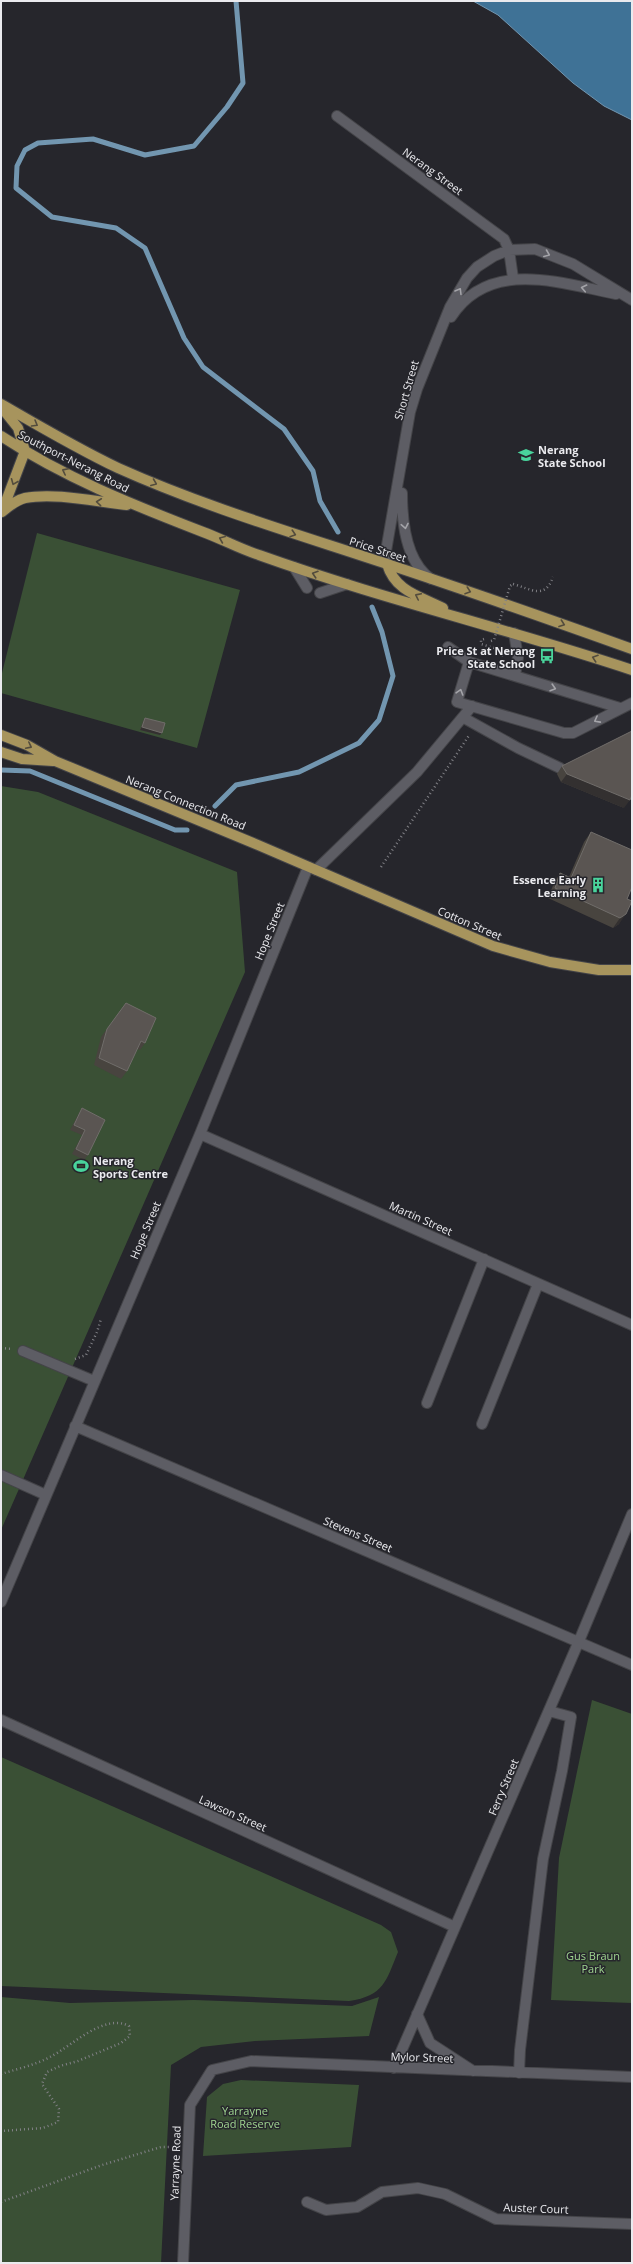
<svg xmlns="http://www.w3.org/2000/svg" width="633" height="2264" font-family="'Open Sans',sans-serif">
  <rect width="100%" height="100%" fill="#26262c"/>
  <!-- green -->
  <path fill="#3a5035" d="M37,533L240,590L197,748L1,693V677Z
    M1,786L38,792L237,872L245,972L1,1530Z
    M592,1700L632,1714V2003L551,2000L559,1858Z
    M1,1757L381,1925L391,1932L398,1952C386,1981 384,1996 349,2001L1,1986Z
    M1,1997L70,2003L194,2000L352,2006L379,1997L369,2036L255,2041L201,2047L171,2065L161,2263H1Z
    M241,2080L359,2085L351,2147L203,2156L207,2097L223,2084Z"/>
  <!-- water -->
  <path fill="#3f7296" stroke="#7296b0" d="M473,1H632V120L604,106L573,83L498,15Z"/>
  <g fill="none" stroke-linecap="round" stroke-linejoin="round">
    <!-- stream -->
    <path stroke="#7296b0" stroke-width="5" d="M236,1L243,83L227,107L194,146L145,155L93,139L38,143L25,150L17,166L16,188L52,217L116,228L145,248L184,338L203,367L284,429L313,471L320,501L338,532
      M1,770L30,771L175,830H187
      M215,806L236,785L299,772L359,743L379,720L393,676L382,632L372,607"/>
    <!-- minor casing -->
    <g stroke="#444448" stroke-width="12">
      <path id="minor" d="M337,116L504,239L509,250L513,278
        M451,317C489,258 560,283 616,294
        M402,493C402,521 405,561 431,579
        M387,564L386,551L410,412L417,389L450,307L467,278L477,267L494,256L509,250L535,249L573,264L632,300
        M294,567L307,588
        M320,593L347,584
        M514,633L518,657L515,676
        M448,647L469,662L620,708
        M469,662L457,702L564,733H573L632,703
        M464,718L518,748L560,768
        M316,870L417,772L472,706
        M200,1134L632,1325
        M23,1351L94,1381
        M427,1403L484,1259
        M482,1424L538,1284
        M75,1426L632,1665
        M1,1475L46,1495
        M1,1602L200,1134L308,867
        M1,1720L455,1927
        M417,2014L430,2043L473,2071
        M394,2068L579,1641L632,1514
        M519,2073L520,2050L543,1859L562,1771L571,1717L549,1711
        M307,2202L326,2210L357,2207L382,2192L418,2188L445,2194L496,2219L632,2224
        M183,2263L190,2105L212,2070L251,2061L632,2077"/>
    </g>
    <!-- major casing -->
    <g stroke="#444448" stroke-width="12">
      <path id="major" d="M1,404C39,426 78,449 118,468C205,507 297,534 387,564C469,591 551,620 632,649
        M2,408L18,428L25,451
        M1,436C63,477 133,505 203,532C222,539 240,549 259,555C382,599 509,629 632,670
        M3,509L25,451
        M2,512C9,506 16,500 25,498C55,492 97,502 127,505
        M387,564C395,591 419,596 443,608
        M1,735L27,745L55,761L258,845L493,946L550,962L599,970H632
        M1,752L22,759L53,761"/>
    </g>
    <!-- path -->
    <path stroke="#818186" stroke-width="2.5" stroke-dasharray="1 3" stroke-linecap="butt" d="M513,584C531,589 545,600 553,577
      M484,639L481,640V644L504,651L501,658
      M381,867L470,734
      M1,1348L12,1349
      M75,1359L86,1355L97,1332L101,1319
      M1,2074C17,2069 35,2065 50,2057C72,2046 104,2013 129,2026L130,2036L121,2043L78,2061L60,2066L47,2072L42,2084L59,2109L58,2122L43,2128L1,2131
      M1,2202L102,2165L161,2147H175"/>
    <!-- minor -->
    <use href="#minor" stroke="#5d5d64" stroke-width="10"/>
    <!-- major -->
    <use href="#major" stroke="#a7945d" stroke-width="10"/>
    <!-- path-bridge -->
    <path stroke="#818186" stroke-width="2.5" stroke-dasharray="1 3" stroke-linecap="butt" d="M491,641L494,640L510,586L513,584"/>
  </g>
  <!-- wall -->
  <path fill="#48443f" d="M145,718L160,735L140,730L143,721Z
    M562,766L624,808L561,782L557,774Z
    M591,832L627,899L619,924L613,928L548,898L554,883L560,873L569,877L584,842Z
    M126,1003L145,1043L140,1050L137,1049L127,1071L121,1079L94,1065L101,1037Z
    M82,1108L88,1155L84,1160L72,1154L82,1135L70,1130L79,1113Z"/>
  <!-- shaded-wall -->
  <path fill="#333030" d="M142,727L162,733L160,735L140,730Z
    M567,774L630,800L624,808L561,782Z
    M626,914L619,924L613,928L620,918Z"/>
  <!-- building -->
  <path fill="#5a5552" stroke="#706d6a" d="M145,718L165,723L162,733L142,727Z
    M632,731V795L630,800L567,774L562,766Z
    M591,832L632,850V887L627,899L632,901L626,914L620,918L555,888L560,873L571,878Z
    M126,1003L156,1018L145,1043L141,1041L127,1071L99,1058L107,1029Z
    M82,1108L105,1120L88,1155L76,1149L85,1130L74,1125Z"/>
  <!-- one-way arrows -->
  <defs><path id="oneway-chevron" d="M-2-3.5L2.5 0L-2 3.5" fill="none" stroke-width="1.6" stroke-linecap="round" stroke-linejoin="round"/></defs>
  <g stroke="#a4a4a9">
    <use href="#oneway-chevron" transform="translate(547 254) rotate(22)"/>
    <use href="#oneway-chevron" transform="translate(584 288) rotate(-168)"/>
    <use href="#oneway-chevron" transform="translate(459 291) rotate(-59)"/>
    <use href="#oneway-chevron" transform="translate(405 526) rotate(79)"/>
    <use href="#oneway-chevron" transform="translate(553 688) rotate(17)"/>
    <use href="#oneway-chevron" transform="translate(460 692) rotate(-73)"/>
    <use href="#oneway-chevron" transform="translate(597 720) rotate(152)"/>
  </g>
  <g stroke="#534c3d">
    <use href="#oneway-chevron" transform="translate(35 424) rotate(30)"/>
    <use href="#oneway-chevron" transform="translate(65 471) rotate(-153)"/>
    <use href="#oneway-chevron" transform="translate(14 482) rotate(112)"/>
    <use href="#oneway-chevron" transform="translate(154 483) rotate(22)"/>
    <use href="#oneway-chevron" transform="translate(99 502) rotate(-174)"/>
    <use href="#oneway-chevron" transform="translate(293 534) rotate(18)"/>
    <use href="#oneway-chevron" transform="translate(222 539) rotate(-157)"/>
    <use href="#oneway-chevron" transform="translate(315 574) rotate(-162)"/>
    <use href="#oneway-chevron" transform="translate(468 591) rotate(19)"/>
    <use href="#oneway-chevron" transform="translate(418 596) rotate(-154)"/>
    <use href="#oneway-chevron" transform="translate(562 624) rotate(20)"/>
    <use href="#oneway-chevron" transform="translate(595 658) rotate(-161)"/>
    <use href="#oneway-chevron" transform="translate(29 746) rotate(27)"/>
  </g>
  <!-- icons -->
  <defs>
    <g id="school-bare" transform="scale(1.2)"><path d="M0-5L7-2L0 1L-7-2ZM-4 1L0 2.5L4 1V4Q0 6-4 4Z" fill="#49d49c" stroke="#26262c" stroke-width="2.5" paint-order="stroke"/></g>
    <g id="bus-bare" transform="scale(1.2)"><path d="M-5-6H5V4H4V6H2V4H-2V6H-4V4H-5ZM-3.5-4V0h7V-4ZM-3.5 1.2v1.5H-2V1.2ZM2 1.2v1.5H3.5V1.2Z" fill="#49d49c" stroke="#26262c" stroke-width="2.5" paint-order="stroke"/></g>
    <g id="building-bare" transform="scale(1.2)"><path d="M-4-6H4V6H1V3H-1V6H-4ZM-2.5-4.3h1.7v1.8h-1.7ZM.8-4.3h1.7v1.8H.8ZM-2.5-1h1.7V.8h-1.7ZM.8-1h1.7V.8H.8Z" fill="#49d49c" stroke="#26262c" stroke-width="2.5" paint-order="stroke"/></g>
    <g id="stadium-bare" transform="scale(1.2)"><path d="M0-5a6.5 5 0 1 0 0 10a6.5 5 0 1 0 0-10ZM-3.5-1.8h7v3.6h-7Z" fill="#49d49c" stroke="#26262c" stroke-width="2.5" paint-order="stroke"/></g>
  </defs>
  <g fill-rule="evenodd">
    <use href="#school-bare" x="526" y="455"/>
    <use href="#bus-bare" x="547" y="656"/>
    <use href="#building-bare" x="598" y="885"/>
    <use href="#stadium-bare" x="81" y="1166"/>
  </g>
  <g text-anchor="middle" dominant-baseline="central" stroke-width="3" stroke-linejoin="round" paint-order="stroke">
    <!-- street labels -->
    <g font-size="11" fill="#eaeaee" stroke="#26262c">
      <text transform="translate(433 171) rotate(36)">Nerang Street</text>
      <text transform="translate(406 390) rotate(-74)">Short Street</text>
      <text transform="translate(74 461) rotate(27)">Southport-Nerang Road</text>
      <text transform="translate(378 549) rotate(18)">Price Street</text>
      <text transform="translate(186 802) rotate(22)">Nerang Connection Road</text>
      <text transform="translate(470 923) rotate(23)">Cotton Street</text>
      <text transform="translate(269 931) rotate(-68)">Hope Street</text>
      <text transform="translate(421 1218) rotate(24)">Martin Street</text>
      <text transform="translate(145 1230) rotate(-67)">Hope Street</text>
      <text transform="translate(358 1534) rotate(23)">Stevens Street</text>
      <text transform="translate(503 1787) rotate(-67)">Ferry Street</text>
      <text transform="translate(233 1813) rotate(24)">Lawson Street</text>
      <text transform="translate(422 2057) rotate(2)">Mylor Street</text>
      <text transform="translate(175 2163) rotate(-88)">Yarrayne Road</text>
      <text transform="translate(536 2208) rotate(2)">Auster Court</text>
    </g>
    <!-- poi labels -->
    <g font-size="11" font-weight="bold" fill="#eaeaee" stroke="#26262c" text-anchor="start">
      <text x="538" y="449">Nerang<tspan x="538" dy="13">State School</tspan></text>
      <text x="535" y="650" text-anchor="end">Price St at Nerang<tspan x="535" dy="13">State School</tspan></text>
      <text x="586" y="879" text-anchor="end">Essence Early<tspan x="586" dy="13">Learning</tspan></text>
      <text x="93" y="1160">Nerang<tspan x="93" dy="13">Sports Centre</tspan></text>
    </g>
    <!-- park labels -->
    <g font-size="11" fill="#a0d691" stroke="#26262c">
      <text x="593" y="1955">Gus Braun<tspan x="593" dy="13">Park</tspan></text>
      <text x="245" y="2110">Yarrayne<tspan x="245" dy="13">Road Reserve</tspan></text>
    </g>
  </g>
  <!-- border -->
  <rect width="633" height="2264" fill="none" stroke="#eaeaee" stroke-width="4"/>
</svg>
